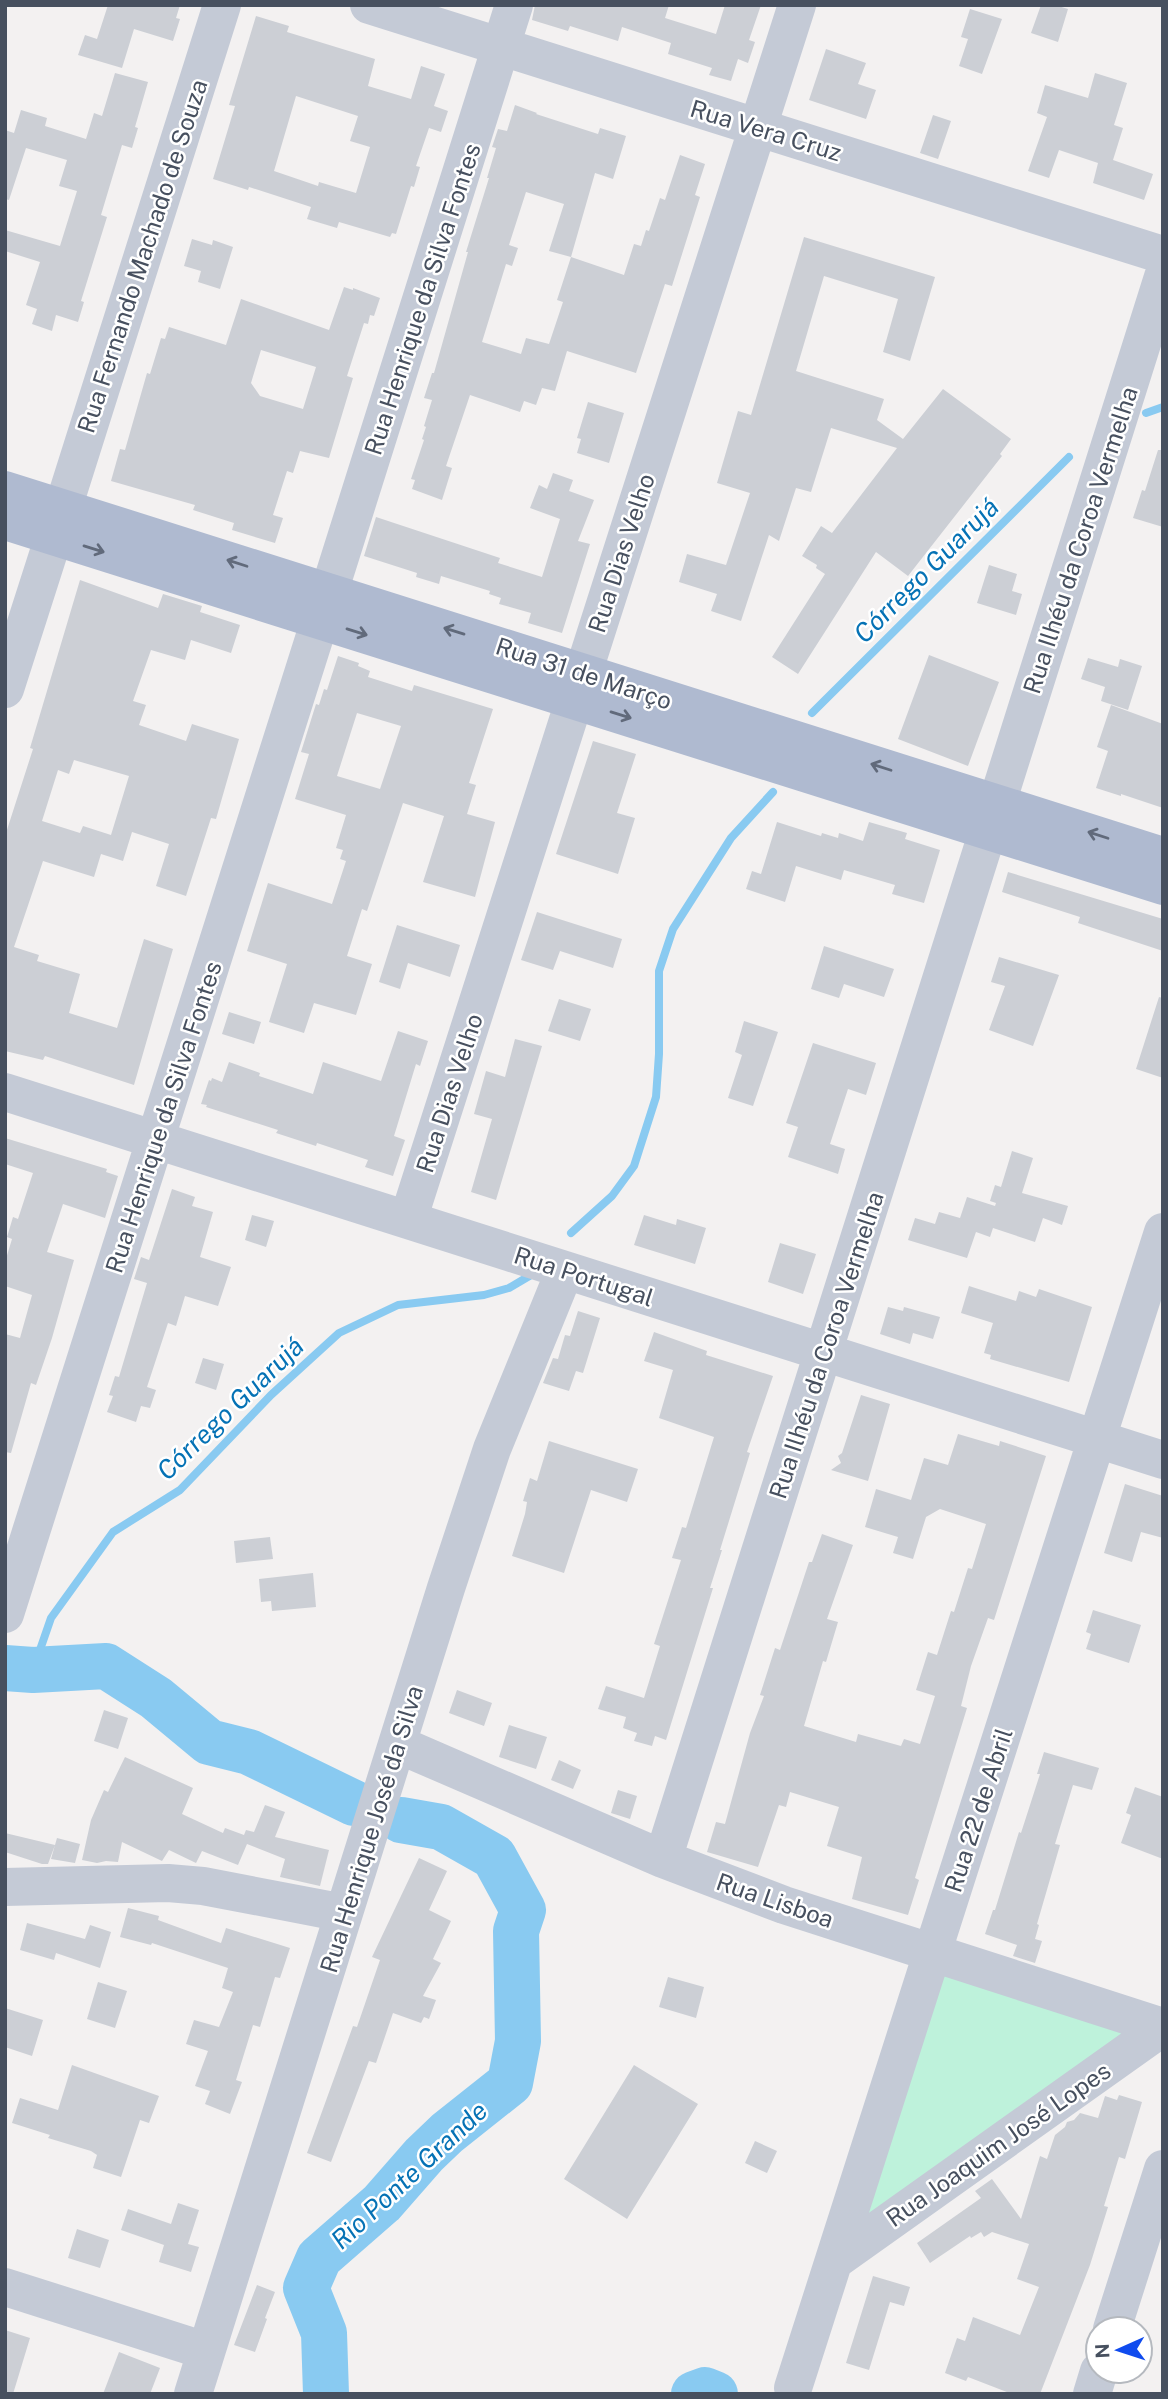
<svg xmlns="http://www.w3.org/2000/svg" width="1168" height="2399" font-family="'Public Sans',sans-serif">
  <rect width="100%" height="100%" fill="#f3f1f1"/>
  <!-- green -->
  <path fill="#bef2db" d="M932,1952L1163,2027L834,2261Z"/>
  <g fill="none" stroke-linecap="round" stroke-linejoin="round">
    <!-- stream -->
    <path stroke="#89caf1" stroke-width="8" d="M1146,413L1163,407
      M812,713L1069,457
      M571,1233L612,1196L634,1166L656,1097L659,1054V971L673,929L731,838L773,792
      M33,1670L51,1618L113,1532L180,1490L271,1395L339,1333L398,1305L484,1295L509,1288L531,1275"/>
    <!-- river -->
    <path stroke="#89caf1" stroke-width="46" d="M5,1668L33,1670L106,1666L156,1698L209,1742L249,1752L354,1803
      M326,2394L324,2333L306,2288L319,2258L382,2203L424,2155L447,2133L510,2083L518,2041L516,1931L523,1910L494,1857L441,1827L401,1820
      M694,2394L705,2390L715,2394"/>
  </g>
  <!-- building -->
  <path fill="#cccfd5" fill-rule="evenodd" d="M108,5H180L176,18L180,19L173,41L134,29L122,68L78,55L85,35L97,39Z
    M535,5H669L665,18L716,34L725,5H761L749,40L755,42L748,63L738,59L731,81L709,75L712,68L668,54L671,43L622,27L618,41L570,26L568,31L532,20Z
    M1041,5H1055L1068,9L1058,42L1031,33Z
    M970,9L1002,19L982,74L959,66L968,39L961,37Z
    M256,16L289,26L287,32L375,59L368,86L411,99L421,66L445,74L434,106L448,111L441,132L429,128L416,166L420,167L414,187L411,186L396,234L392,233L390,237L339,222L337,228L307,219L311,207L249,187L248,190L213,179L235,106L229,105ZM296,96L358,116L350,141L370,147L356,193L319,182L318,186L274,171Z
    M826,49L866,63L858,84L876,90L866,119L809,100Z
    M115,73L148,82L135,127L138,128L132,148L122,145L101,215L107,217L81,301L84,302L78,322L56,315L52,331L32,324L37,309L26,305L40,262L5,251V230L60,246L77,191L59,186L67,160L26,148L9,200L5,199V130L14,133L21,110L47,118L45,126L86,139L94,113L102,116Z
    M1095,73L1127,83L1114,125L1123,128L1113,160L1153,174L1144,200L1093,183L1098,163L1059,150L1049,178L1028,171L1047,117L1037,113L1045,85L1088,98Z
    M515,105L537,113L536,114L598,134L600,128L626,136L613,179L595,173L571,257L549,251L564,204L526,192L509,245L518,248L512,266L506,264L482,342L521,354L526,338L549,344L563,302L557,300L571,257L624,275L634,244L641,246L646,230L649,231L660,198L665,200L680,155L705,164L695,195L700,197L672,286L665,284L636,373L567,351L555,391L542,388L536,405L524,401L520,412L470,395L446,466L452,468L442,500L412,489L415,480L411,479L424,440L422,439L426,427L424,426L432,400L424,398L432,373H434L468,252H466L489,178H487L496,148L492,147L498,129L507,131Z
    M933,115L951,121L938,159L920,153Z
    M804,237L935,277L910,361L883,352L898,299L824,276L796,371L884,399L877,420L903,439L943,389L1011,439L1000,454L1002,456L908,576L876,552L798,674L772,657L825,574L816,568L817,565L802,556L821,526L832,533L897,448L831,428L811,492L796,488L779,541L769,535L741,621L711,611L717,594L679,582L687,554L726,565L750,493L717,483L738,411L751,415Z
    M192,239L212,245L213,240L233,247L220,289L198,282L201,271L184,266Z
    M344,287L353,290V288L380,298L374,316L370,315L368,324L364,323L347,376L353,378L329,458L300,451L293,473L287,471L273,515L283,518L275,543L232,530L234,523L193,510L195,505L111,481L120,449L125,450L147,373L150,374L161,338L165,339L169,327L226,345L241,299L329,330ZM261,350L316,367L303,409L260,396L251,383Z
    M588,402L624,413L609,463L577,453L581,439L577,438Z
    M1158,450H1163V527L1133,518L1142,490L1145,491Z
    M553,473L573,480L569,491L594,500L578,541L590,544L562,633L528,623L531,613L499,604L501,598L489,594L490,591L441,576L439,584L416,577L417,573L364,556L376,517L500,558L498,563L542,577L560,519L530,508L539,485L547,489Z
    M989,565L1017,574L1012,591L1022,594L1016,615L977,603Z
    M80,580L158,608L163,594L202,606L200,612L240,625L231,653L191,640L185,660L151,650L133,701L146,705L139,725L186,741L192,724L239,739L216,819L211,818L186,896L156,886L169,844L132,832L123,861L101,854L94,877L43,861L14,947L39,955L37,961L80,974L69,1013L117,1028L144,939L173,949L134,1085L45,1056L43,1060L5,1051V836L33,749L30,748ZM74,760L129,776L111,835L83,826L80,833L42,821L58,770L69,774Z
    M929,655L999,682L968,766L898,739Z
    M338,656L359,663L358,666L370,671L368,677L412,691L414,685L493,709L469,783L476,785L467,814L495,822L475,897L423,882L444,816L403,803L367,911L362,909L347,956L372,964L356,1015L314,1003L304,1033L269,1022L287,964L247,951L268,883L332,904L346,861L340,859L343,850L336,848L346,815L295,799L309,754L301,752L316,704L319,705L324,689L327,690ZM357,713L401,726L380,789L337,776Z
    M1088,658L1118,667L1120,659L1142,666L1128,710L1101,701L1105,687L1081,679Z
    M1111,705L1163,724V808L1121,794V796L1096,788L1108,751L1097,747Z
    M593,741L636,754L617,813L635,818L618,874L556,854Z
    M777,822L821,836L822,833L838,838L839,833L863,841L869,822L907,833L905,839L940,850L924,903L892,894L895,885L844,870L841,880L796,866L785,902L746,889L752,871L761,874Z
    M1008,872L1163,919V951L1078,923L1080,917L1002,892Z
    M537,912L622,939L613,968L560,951L553,970L521,960Z
    M397,925L460,945L450,977L408,963L400,989L379,982Z
    M824,946L894,969L884,997L844,984L839,998L811,989Z
    M999,957L1059,975L1033,1046L989,1030L1005,986L991,982Z
    M1159,997L1163,998V1078L1136,1069Z
    M559,999L591,1009L580,1041L548,1031Z
    M229,1012L261,1022L254,1044L222,1034Z
    M744,1021L778,1032L753,1106L728,1098L742,1055L735,1052Z
    M398,1031L428,1041L420,1066L416,1064L394,1136L405,1140L393,1176L365,1167L368,1160L317,1143L316,1146L276,1133L278,1130L206,1107L207,1105L201,1104L209,1080L211,1081L212,1078L222,1082L229,1062L260,1073L259,1076L313,1094L323,1062L381,1081Z
    M515,1039L542,1046L496,1200L471,1192L492,1119L474,1114L486,1071L505,1077Z
    M813,1043L876,1063L866,1095L848,1089L830,1144L845,1149L838,1174L788,1157L798,1127L786,1123Z
    M5,1138L107,1169L106,1172L118,1176L105,1218L63,1204L47,1252L74,1260L52,1338L36,1385L31,1383L11,1453L5,1452V1334L20,1338L32,1295L5,1286V1262L12,1239L7,1237L13,1217L18,1219L33,1173L5,1164Z
    M1012,1151L1033,1158L1022,1193L1068,1206L1062,1225L1043,1218L1035,1242L993,1228L990,1237L976,1232L967,1258L908,1240L915,1218L935,1224L939,1212L960,1218L967,1197L995,1206L996,1203L990,1201L995,1185L1001,1187Z
    M172,1189L195,1197L192,1206L213,1212L200,1257L231,1267L218,1306L185,1296L176,1326L168,1323L147,1387L156,1390L150,1408L141,1406L136,1422L107,1412L113,1396L109,1395L115,1376L119,1377L147,1283L134,1279L141,1257L149,1260Z
    M252,1215L274,1221L266,1247L245,1240Z
    M644,1215L676,1225L677,1219L706,1228L695,1264L634,1245Z
    M780,1243L816,1254L803,1294L768,1282Z
    M969,1286L1016,1301L1019,1291L1036,1297L1039,1289L1092,1307L1069,1382L990,1359L991,1355L984,1353L993,1323L961,1313Z
    M888,1307L903,1311L904,1307L940,1317L933,1339L913,1333L910,1344L880,1334Z
    M578,1311L600,1318L583,1373L576,1371L569,1391L543,1383L553,1358L558,1359L565,1335L570,1336Z
    M654,1332L707,1351L706,1355L773,1376L747,1452L750,1453L720,1550H722L710,1588H713L675,1711L666,1740L655,1736L652,1746L634,1741L637,1733L623,1728L626,1717L598,1709L606,1686L644,1698L660,1646L654,1644L681,1560L672,1558L682,1527L686,1528L714,1437L659,1418L673,1370L644,1361Z
    M203,1358L224,1364L216,1390L195,1383Z
    M861,1395L890,1404L868,1481L831,1470L841,1463L838,1456L842,1453Z
    M958,1434L999,1446L1000,1441L1046,1456L994,1620L988,1618L971,1666L961,1706L967,1708L915,1878L919,1880L908,1915L852,1899L862,1857L827,1846L839,1807L790,1792L786,1807L779,1805L758,1867L707,1852L716,1822L725,1824L750,1733L764,1696L760,1695L775,1648L780,1650L809,1562H812L822,1534L853,1545L827,1619L838,1622L826,1662L823,1661L804,1726L856,1742L858,1734L901,1746L904,1739L920,1744L935,1696L916,1690L928,1652L937,1655L951,1611L954,1612L968,1568L972,1569L986,1524L940,1509L926,1517L913,1559L893,1553L898,1537L865,1527L876,1489L911,1500L924,1458L948,1465Z
    M549,1441L638,1469L627,1502L591,1490L564,1573L512,1556L525,1514L527,1502L523,1501L530,1478L537,1481Z
    M1125,1484L1163,1496V1538L1141,1532L1132,1562L1104,1553Z
    M270,1537L273,1559L236,1563L234,1541Z
    M313,1573L316,1607L272,1611L271,1601L261,1602L259,1579Z
    M1093,1610L1141,1625L1129,1663L1086,1649L1091,1634L1086,1632Z
    M457,1690L492,1703L484,1726L449,1713Z
    M104,1710L128,1718L118,1749L94,1741Z
    M509,1725L547,1737L536,1769L499,1757Z
    M1044,1752L1099,1768L1092,1790L1073,1785L1055,1844L1060,1845L1037,1924L1039,1925L1035,1939L1042,1941L1035,1963L1013,1956L1017,1945L985,1934L993,1910H995L1019,1832L1021,1833L1040,1774H1037Z
    M125,1757L193,1788L182,1814L223,1833L225,1828L244,1835L246,1830L254,1832L265,1805L285,1812L275,1837L329,1850L320,1886L280,1877L285,1859L247,1844L238,1865L202,1851L196,1863L169,1850L162,1861L122,1842L118,1862L106,1861L97,1863L82,1860L91,1820L104,1790L108,1792Z
    M559,1760L581,1770L573,1789L551,1780Z
    M1135,1787L1163,1797V1859L1121,1843L1131,1815L1126,1813Z
    M618,1790L637,1796L630,1819L611,1813Z
    M5,1833L55,1845L48,1864H42L5,1852Z
    M57,1838L80,1844L75,1863L51,1859Z
    M419,1858L447,1871L429,1910L451,1921L433,1959L441,1963L423,1996L436,2000L429,2019L424,2017L421,2023L393,2013L376,2063L369,2061L331,2162L307,2153L353,2026L357,2027L380,1960L372,1957Z
    M128,1908L159,1916L158,1920L221,1943L226,1928L290,1948L280,1978L275,1977L260,2027L253,2025L236,2080L242,2082L230,2114L205,2104L210,2091L195,2086L208,2051L186,2044L194,2020L219,2027L233,1992L222,1988L228,1968L152,1943L151,1945L120,1937Z
    M27,1923L85,1939L90,1925L111,1932L100,1968L56,1953L54,1960L20,1950Z
    M668,1977L704,1987L696,2018L659,2007Z
    M98,1982L127,1991L115,2028L87,2019Z
    M5,2008L43,2020L32,2056L5,2047Z
    M72,2065L159,2096L149,2123L140,2120L121,2177L93,2168L97,2155L91,2151L48,2138L50,2135L12,2123L20,2098L58,2110Z
    M634,2065L698,2104L627,2219L564,2179Z
    M1119,2095L1142,2102L1125,2159L1119,2157L1104,2206L1108,2207L1090,2265L1040,2394H1012L968,2377L966,2381L945,2373L957,2338L965,2341L973,2317L1020,2335L1039,2287L1017,2279L1029,2244L992,2232L984,2237L981,2232L971,2238L970,2236L930,2263L917,2243L981,2198L975,2191L992,2179L1021,2219L1040,2156L1047,2159L1055,2135L1065,2127L1067,2122L1074,2120L1080,2113L1098,2118L1105,2096L1117,2100Z
    M755,2141L777,2151L767,2173L745,2163Z
    M178,2203L199,2210L188,2244L199,2247L191,2272L159,2262L164,2245L121,2230L128,2209L171,2224Z
    M77,2229L109,2240L100,2268L68,2258Z
    M873,2276L910,2287L904,2306L890,2302L869,2370L846,2363Z
    M257,2285L275,2292L265,2318L267,2319L255,2352L234,2345Z
    M5,2330L30,2338L13,2394H5Z
    M119,2352L160,2368L150,2394H103Z"/>
  <g fill="none" stroke-linecap="round" stroke-linejoin="round">
    <!-- minor -->
    <path stroke="#c4cad6" stroke-width="38" d="M369,5L1163,255
      M63,508L222,5
      M329,592L514,5
      M5,689L54,536
      M997,803L1163,277
      M5,1092L1163,1460
      M408,1220L797,5
      M5,1614L320,620
      M397,1744L663,1859L784,1905L1163,2027
      M663,1859L988,831
      M5,1887L168,1883L203,1886L344,1913
      M834,2261L1163,2027
      M5,2287L206,2351
      M1112,2329L1163,2169
      M793,2388L1163,1232
      M193,2394L446,1588L492,1449L565,1270
      M1092,2394L1099,2371"/>
    <!-- major -->
    <path stroke="#afbad0" stroke-width="38" d="M5,490L1163,856
      M5,521L1163,886"/>
  </g>
  <!-- one-way arrows -->
  <defs><path id="oneway-shaft" d="M-6 0H5M1.5-3L5.5 0L1.5 3" fill="none" stroke-width="1.6" stroke-linecap="round" stroke-linejoin="round" transform="scale(1.75)"/></defs>
  <g stroke="#616a7b">
    <use href="#oneway-shaft" transform="translate(94 549) rotate(17)"/>
    <use href="#oneway-shaft" transform="translate(237 563) rotate(-162)"/>
    <use href="#oneway-shaft" transform="translate(454 631) rotate(-163)"/>
    <use href="#oneway-shaft" transform="translate(357 632) rotate(17)"/>
    <use href="#oneway-shaft" transform="translate(621 715) rotate(17)"/>
    <use href="#oneway-shaft" transform="translate(881 767) rotate(-162)"/>
    <use href="#oneway-shaft" transform="translate(1098 835) rotate(-162)"/>
  </g>
  <g text-anchor="middle" dominant-baseline="central" stroke-width="5" stroke-linejoin="round" paint-order="stroke">
    <!-- street labels -->
    <g font-size="24" fill="#47505f" stroke="#fff">
      <text transform="translate(766 130) rotate(17)">Rua Vera Cruz</text>
      <text transform="translate(142 256) rotate(-72)">Rua Fernando Machado de Souza</text>
      <text transform="translate(422 299) rotate(-72)">Rua Henrique da Silva Fontes</text>
      <text transform="translate(1080 540) rotate(-72)">Rua Ilhéu da Coroa Vermelha</text>
      <text transform="translate(621 553) rotate(-72)">Rua Dias Velho</text>
      <text transform="translate(584 673) rotate(18)">Rua 31 de Março</text>
      <text transform="translate(449 1093) rotate(-72)">Rua Dias Velho</text>
      <text transform="translate(163 1117) rotate(-72)">Rua Henrique da Silva Fontes</text>
      <text transform="translate(584 1276) rotate(18)">Rua Portugal</text>
      <text transform="translate(826 1345) rotate(-72)">Rua Ilhéu da Coroa Vermelha</text>
      <text transform="translate(978 1810) rotate(-72)">Rua 22 de Abril</text>
      <text transform="translate(371 1829) rotate(-73)">Rua Henrique José da Silva</text>
      <text transform="translate(775 1900) rotate(19)">Rua Lisboa</text>
      <text transform="translate(998 2144) rotate(-35)">Rua Joaquim José Lopes</text>
    </g>
    <!-- water labels -->
    <g font-size="26" font-style="italic" fill="#0572b5" stroke="#fff">
      <text transform="translate(926 570) rotate(-45)">Córrego Guarujá</text>
      <text transform="translate(230 1408) rotate(-44)">Córrego Guarujá</text>
      <text transform="translate(409 2175) rotate(-43)">Rio Ponte Grande</text>
    </g>
  </g>
  <!-- border -->
  <rect width="1168" height="2399" fill="none" stroke="#47505f" stroke-width="14"/>
  <!-- north arrow -->
  <g transform="translate(1119 2350) rotate(267)"><circle r="33" fill="#ffffff" stroke="#b5b9bf" stroke-width="2"/>
  <path d="M0-5L12 26L0 18L-12 26Z" fill="#104bee"/>
  <text y="-10" font-size="19" font-weight="bold" text-anchor="middle" fill="#47505f">N</text>
  </g>
</svg>
